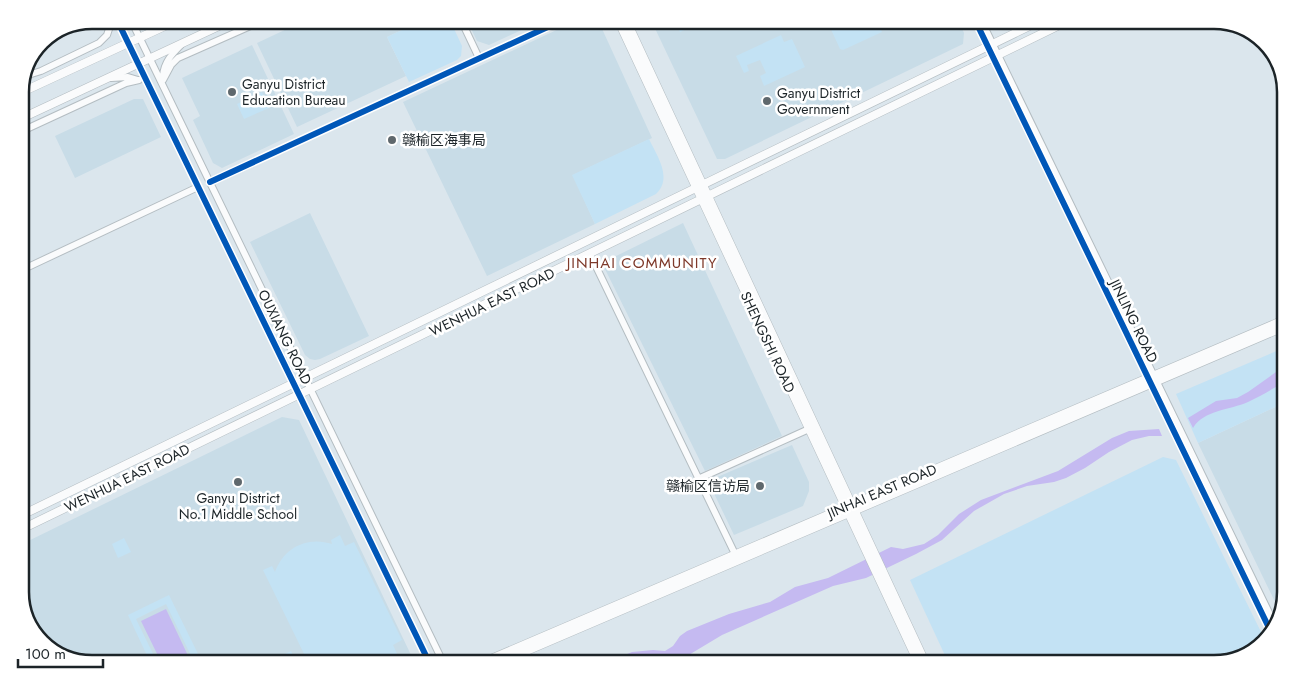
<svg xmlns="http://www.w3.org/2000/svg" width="1306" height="684" font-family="Jost,'Noto Sans SC',sans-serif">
  <rect width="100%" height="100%" fill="#dbe6ed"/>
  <!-- built -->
  <path fill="#c8dce7" d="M306,20H423L387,37L406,76L297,127L257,43Z
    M467,20H543L489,45L477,41Z
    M578,20H598L652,138L573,175L595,224L487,276L403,102Z
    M651,20H958L964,33L963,44L725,159H717Z
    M252,45L294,134L222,168L213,163L193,120L200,116L182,78Z
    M134,99H143L161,137L75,178L55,136Z
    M310,213L369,336L320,359L315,360L310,359L305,355L250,242Z
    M683,223L782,436L705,471L602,263Z
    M1286,402V593L1283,606L1278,608L1198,443Z
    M282,417L299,420L411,655L407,664H91L60,657L32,632L20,598V545Z
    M792,445L809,482V491L803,506L734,535L708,481Z"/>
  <!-- green -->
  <path fill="#c3e2f4" d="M423,20H450L462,46L461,56L457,60L409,82L387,37Z
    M674,20H708L680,32Z
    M833,20H869L871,25L878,22L882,32L843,50L840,49L829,25L830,22Z
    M781,35L784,42L792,39L805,67L764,86L760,76L766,73L760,60L747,65L749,71L744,73L736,56Z
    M262,92L269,108L244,119L237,104Z
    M649,139C657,156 673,178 656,194L595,224L572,175Z
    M1286,347V402L1198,443L1176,394Z
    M1163,457L1176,460L1265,640L1254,652L1215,664H949L910,580Z
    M340,535L345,546L354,542L402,640L393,645L399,658L390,663L386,655L382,664H309L263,570L272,566L275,572C284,547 308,536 332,544L331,540Z
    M124,538L131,552L118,558L112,544Z
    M169,595L203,664H195L166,604L136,619L158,664H151L128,615Z
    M291,651L297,664H264Z"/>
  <!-- water -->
  <path fill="#c5baf1" d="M1286,365V381C1274,388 1261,396 1248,402C1230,410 1204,410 1193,428L1188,418L1216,401L1237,398L1248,392Z
    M1159,429L1162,436H1149L1132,440L1109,452L1085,468L1066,478L1054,482L1027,486L1004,494L974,511L942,540L916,554L866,578L833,586L722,635L682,659L667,662L645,661L603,664L632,652L653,650L665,651L673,646L680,636L687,631L729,614L770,602L795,587L828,578L891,547L903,549L924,544L938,535L959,514L981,500L1058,471L1112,438L1129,431Z
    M166,609L191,662L188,664H162L141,621Z"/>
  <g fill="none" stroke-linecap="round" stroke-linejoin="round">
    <!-- minor casing -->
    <g stroke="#b4bdc2" stroke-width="8">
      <path id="minor" d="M117,20L430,664
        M131,20L444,664
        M139,20L155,24L169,23
        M461,20L479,58
        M975,20L1271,632
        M981,20L1276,627
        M25,76L41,71L99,43L107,35L111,23V20
        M163,76C164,62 172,54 181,45
        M111,78L128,77L138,80
        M163,80L171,65L178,58L264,20
        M20,132L126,83L139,80
        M210,182L563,20
        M590,254L735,554
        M26,268L198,187
        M698,479L809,429"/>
    </g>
    <!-- major casing -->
    <g stroke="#b4bdc2" stroke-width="9">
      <path id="major" d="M618,20L919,664
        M626,20L926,664
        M20,93L178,20
        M20,119L232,20
        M20,516L1042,20
        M20,530L1070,20
        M479,664L1286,319
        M496,664L1286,326"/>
    </g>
    <!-- minor -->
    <use href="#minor" stroke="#fafbfc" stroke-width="6"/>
    <!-- major -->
    <use href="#major" stroke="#fafbfc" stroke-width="8"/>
    <!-- cycleway casing -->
    <g stroke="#fff" stroke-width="9">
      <path id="cycleway" d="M117,20L430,664
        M975,20L1271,632
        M210,182L563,20"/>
    </g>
    <!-- cycleway -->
    <use href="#cycleway" stroke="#0057b8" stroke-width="6"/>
  </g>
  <!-- markers -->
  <g fill="#5f686d" stroke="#fff" stroke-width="2">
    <circle cx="232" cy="92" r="5"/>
    <circle cx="767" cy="101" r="5"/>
    <circle cx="392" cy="140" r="5"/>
    <circle cx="238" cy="482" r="5"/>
    <circle cx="760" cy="486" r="5"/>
  </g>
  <g text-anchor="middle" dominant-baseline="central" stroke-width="5" stroke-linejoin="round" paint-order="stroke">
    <!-- poi labels -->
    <g font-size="14" fill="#1c2428" stroke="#fff" text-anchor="start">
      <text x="242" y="84">Ganyu District<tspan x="242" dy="16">Education Bureau</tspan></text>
      <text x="777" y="93">Ganyu District<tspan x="777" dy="16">Government</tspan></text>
      <text x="402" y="140">赣榆区海事局</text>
      <text x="750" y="486" text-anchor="end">赣榆区信访局</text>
      <text x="238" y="498" text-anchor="middle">Ganyu District<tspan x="238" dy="16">No.1 Middle School</tspan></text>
    </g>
    <!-- street labels -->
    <g font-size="14" fill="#1c2428" stroke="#fff">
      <text transform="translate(492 302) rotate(-26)">WENHUA EAST ROAD</text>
      <text transform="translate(1134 321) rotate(64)">JINLING ROAD</text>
      <text transform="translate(285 337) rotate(64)">OUXIANG ROAD</text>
      <text transform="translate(768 342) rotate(65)">SHENGSHI ROAD</text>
      <text transform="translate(127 478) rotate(-26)">WENHUA EAST ROAD</text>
      <text transform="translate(882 491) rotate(-23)">JINHAI EAST ROAD</text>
    </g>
    <!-- neighbourhood labels -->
    <g font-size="15" letter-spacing="1" fill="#7e392a" stroke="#fff">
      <text x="642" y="263">JINHAI COMMUNITY</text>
    </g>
  </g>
  <!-- crop -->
  <path d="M0 0H1306V684H0ZM92 29H1214A63 63 0 0 1 1277 92V592A63 63 0 0 1 1214 655H92A63 63 0 0 1 29 592V92A63 63 0 0 1 92 29Z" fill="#fff" fill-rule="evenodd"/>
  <path fill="none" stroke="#1c2428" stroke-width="2.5" d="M92 29H1214A63 63 0 0 1 1277 92V592A63 63 0 0 1 1214 655H92A63 63 0 0 1 29 592V92A63 63 0 0 1 92 29Z"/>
  <!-- scale -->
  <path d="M18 659v8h85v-8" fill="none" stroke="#1c2428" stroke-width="2.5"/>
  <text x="25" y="659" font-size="15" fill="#1c2428" stroke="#ffffff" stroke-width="4" paint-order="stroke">100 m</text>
</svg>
